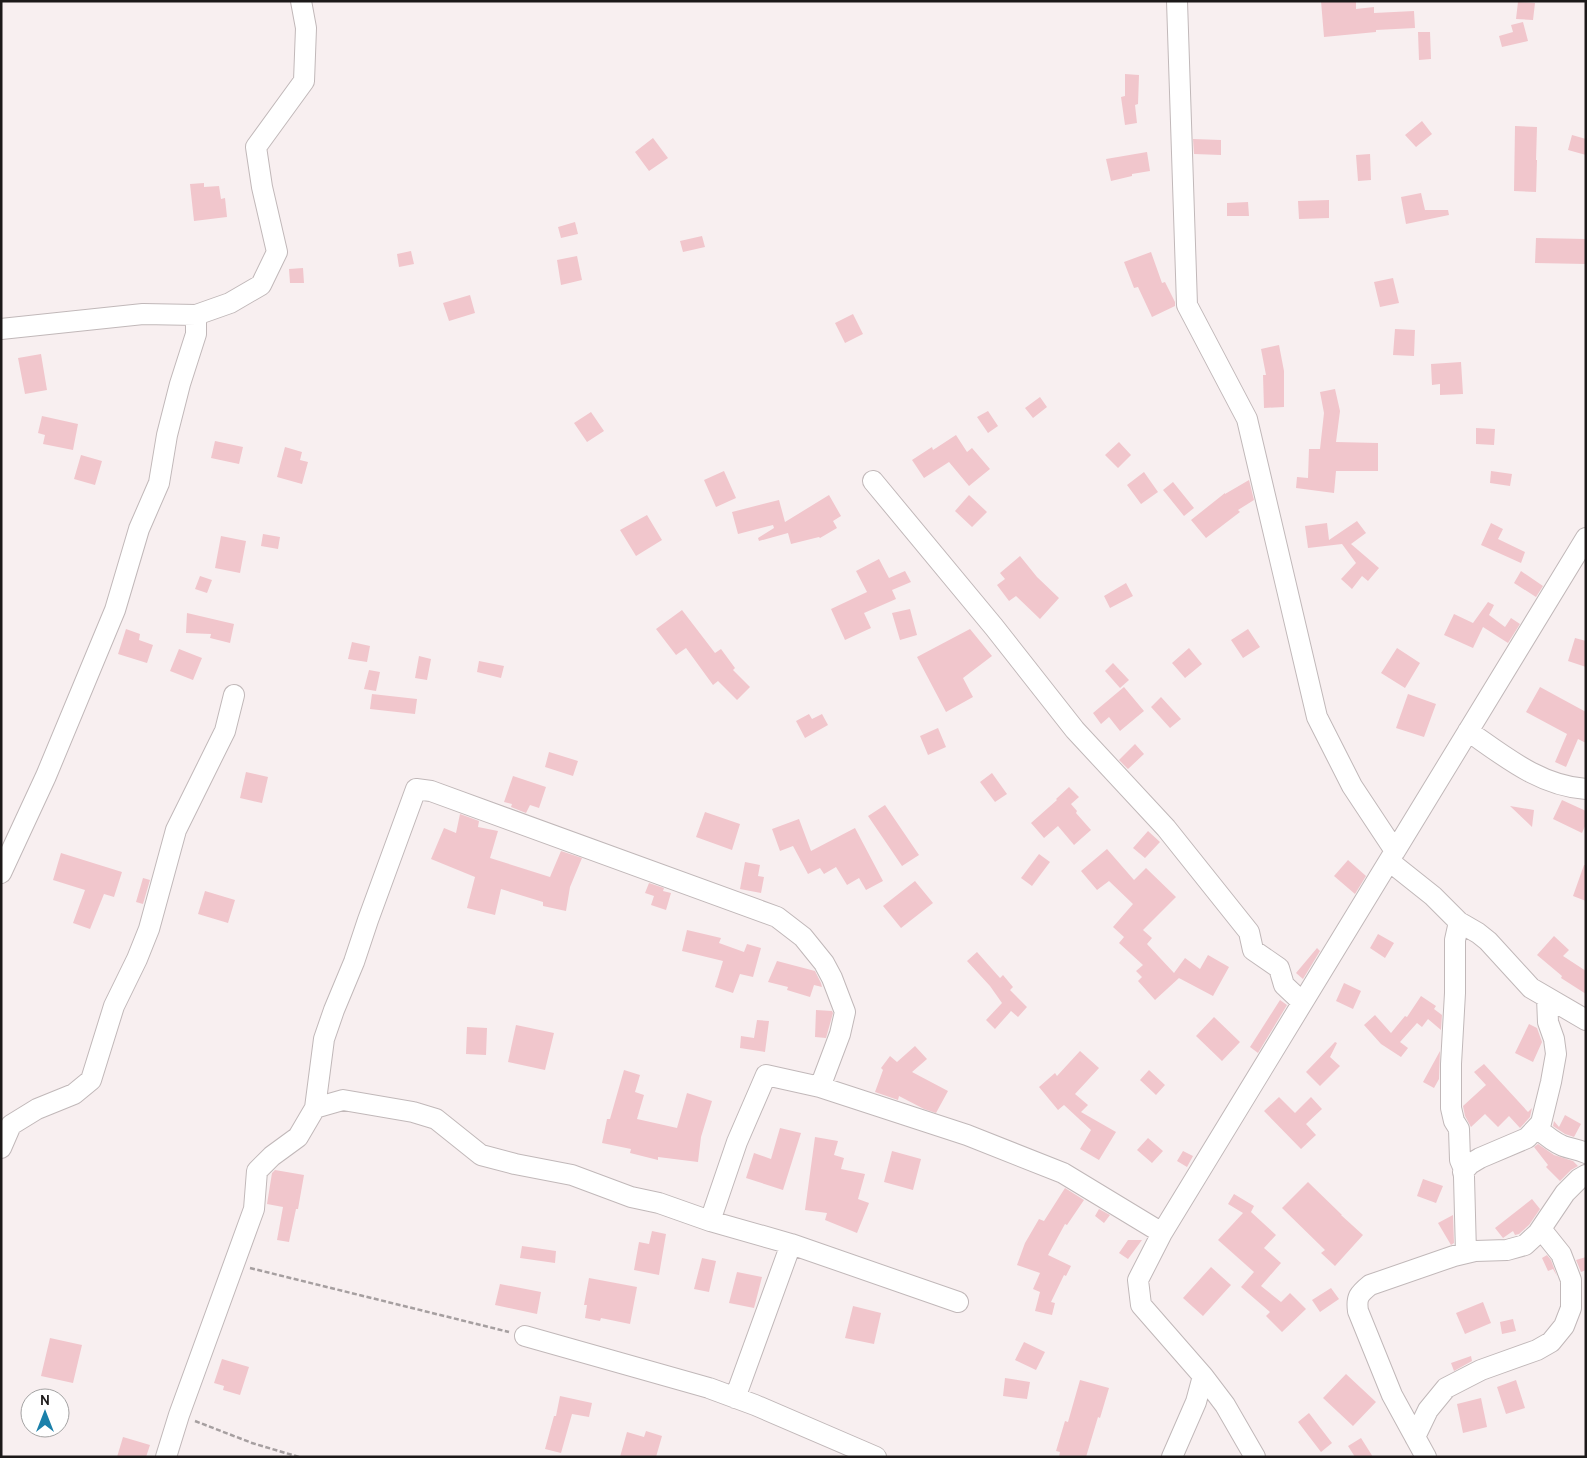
<svg xmlns="http://www.w3.org/2000/svg" width="1587" height="1458" font-family="Cabin,sans-serif">
  <rect width="100%" height="100%" fill="#f8eff0"/>
  <!-- building -->
  <path fill="#f1c6cc" d="M1321,1H1356V9L1374,7V13L1414,11L1415,28L1376,30V32L1324,37Z
    M1518,2L1535,3L1533,20L1516,19Z
    M1523,22L1528,41L1502,47L1499,36L1513,32L1511,25Z
    M1418,32H1430L1431,59L1419,60Z
    M1125,74L1139,75L1138,104L1135,105L1137,123L1125,125L1121,97L1125,96Z
    M1422,121L1432,134L1416,147L1405,135Z
    M1515,126L1537,127L1536,160H1537L1536,192L1514,191Z
    M1572,135L1586,139V155L1568,150Z
    M653,138L668,158L649,171L635,152Z
    M1193,139L1221,140V155L1194,154Z
    M1147,152L1150,171L1132,174V176L1111,181L1106,159Z
    M1370,154L1371,180L1358,181L1356,155Z
    M204,183V187L219,186L221,199L225,198L227,217L194,221L190,184Z
    M1421,193L1425,210H1448L1449,215L1406,224L1401,197Z
    M1329,200V218L1299,219L1298,201Z
    M1248,202L1249,216H1227V203Z
    M575,222L578,234L561,238L558,227Z
    M702,236L705,247L683,252L680,241Z
    M1536,238L1586,239V264L1535,263Z
    M411,251L414,264L399,267L397,254Z
    M1151,252L1162,283L1165,282L1175,302V306L1152,317L1138,287L1134,288L1124,262Z
    M577,256L582,280L561,285L557,260Z
    M303,268L304,283H290L289,269Z
    M1393,278L1399,303L1380,307L1374,282Z
    M470,295L475,313L449,321L443,303Z
    M853,314L863,334L845,343L835,323Z
    M1395,329L1415,330L1414,356L1393,355Z
    M1279,345L1284,371V407L1264,408L1263,375H1266L1261,349Z
    M41,354L47,390L25,394L18,358Z
    M1461,362L1463,394L1440,395V384L1432,385L1431,364Z
    M1335,389L1340,411L1336,442L1378,443V471H1336L1334,493L1296,488L1297,477L1308,478L1309,449H1320L1324,413L1320,392Z
    M1040,397L1047,407L1033,418L1025,408Z
    M988,411L998,426L988,433L977,417Z
    M591,412L604,431L587,442L574,423Z
    M42,416L78,424L73,450L43,444L45,435L38,433Z
    M1476,428L1495,429L1494,445L1476,444Z
    M956,435L967,452L972,448L990,469L969,486L949,462L924,478L912,460L932,447L933,450Z
    M215,441L243,447L239,464L211,458Z
    M1119,442L1131,455L1118,468L1105,455Z
    M285,447L302,452L300,460L308,462L302,484L277,477Z
    M81,455L102,461L95,485L74,479Z
    M724,471L736,498L716,507L704,480Z
    M1491,471L1512,474L1510,486L1490,483Z
    M1144,472L1158,492L1141,504L1127,485Z
    M1249,480L1254,500L1238,510L1240,512L1206,538L1191,520L1225,493V494Z
    M1173,482L1194,508L1184,516L1163,490Z
    M829,495L841,516L833,521L837,528L820,538L819,537L791,544L788,533L759,541L758,538L774,528L773,525L738,534L732,512L779,500L785,522Z
    M969,495L987,512L972,527L955,511Z
    M647,515L662,540L636,556L620,530Z
    M1357,521L1366,533L1351,544L1379,568L1368,581L1362,576L1352,589L1341,579L1356,563L1342,544L1308,548L1305,526L1327,523L1329,540Z
    M1491,523L1503,529L1498,539L1525,552L1521,563L1481,545Z
    M263,534L280,537L278,549L261,546Z
    M221,536L246,541L240,573L215,568Z
    M1020,556L1037,577L1059,598L1040,619L1016,596L1009,601L997,585L1005,579L1000,573Z
    M879,559L889,578L905,571L911,582L892,590L896,599L864,613L871,628L845,640L831,609L867,592L856,571Z
    M1521,571L1543,586L1536,597L1514,583Z
    M200,576L212,580L207,593L195,589Z
    M1126,583L1133,596L1110,608L1104,596Z
    M1488,602L1494,605L1489,615L1505,627L1511,618L1520,624L1508,643L1483,627L1473,648L1444,635L1454,614L1473,623Z
    M910,609L917,635L900,640L892,613Z
    M682,610L715,653L721,649L735,668L733,670L750,687L737,700L718,681L713,685L686,648L676,655L656,629Z
    M187,613L234,624L230,643L210,638L211,634L186,633Z
    M126,629L140,634L139,640L153,645L147,663L118,654Z
    M970,629L992,656L963,678L973,697L946,712L917,657Z
    M1248,629L1260,647L1243,658L1231,640Z
    M1575,638L1586,641V667L1568,661Z
    M352,642L370,646L367,662L348,659Z
    M1189,648L1202,664L1185,678L1172,663Z
    M1397,648L1420,663L1405,688L1381,673Z
    M179,649L202,658L193,680L170,671Z
    M419,656L431,659L427,680L415,678Z
    M479,661L504,666L501,678L477,672Z
    M1113,663L1129,680L1120,688L1105,671Z
    M369,670L380,672L376,691L364,689Z
    M1124,687L1144,711L1120,731L1109,717L1101,724L1093,713Z
    M1540,687L1586,712V743L1578,739L1566,767L1555,762L1567,734L1526,712Z
    M372,694L417,699L415,714L370,709Z
    M1408,694L1436,704L1424,737L1396,728Z
    M1161,697L1181,719L1170,728L1151,707Z
    M809,714L812,719L822,714L828,725L805,738L796,721Z
    M938,728L946,747L928,755L920,736Z
    M1135,744L1144,754L1128,769L1119,760Z
    M549,752L578,761L573,776L545,767Z
    M246,772L268,777L262,803L240,798Z
    M992,773L1007,794L995,802L980,782Z
    M513,776L546,787L539,808L530,805L526,813L511,807L512,804L504,802Z
    M1069,787L1079,797L1071,804L1077,811L1076,813L1091,830L1074,845L1058,826L1044,838L1031,823L1057,800L1056,799Z
    M1562,800L1586,811V824L1582,833L1553,819Z
    M885,805L919,855L902,866L868,816Z
    M1510,806L1534,810L1532,827Z
    M705,812L740,824L732,850L696,837Z
    M460,814L479,821L478,827L498,831L490,858L550,877L561,851L582,858L570,887L566,911L543,906V902L501,889L495,915L467,908L475,877L431,859L444,828L456,833Z
    M799,819L811,851L855,828L883,881L866,890L859,878L847,885L836,867L824,874L820,868L808,874L793,846L780,851L772,829Z
    M1148,831L1160,842L1145,858L1133,848Z
    M1107,849L1134,880L1146,868L1176,897L1143,930L1152,938L1147,944L1174,973L1185,958L1200,969L1208,955L1229,967L1213,996L1177,977L1179,978L1155,1000L1138,981L1142,977L1136,971L1143,965L1119,943L1124,937L1113,927L1133,904L1109,881L1097,890L1081,871Z
    M61,853L122,872L114,897L104,894L90,929L73,923L85,890L53,880Z
    M1039,854L1050,862L1032,886L1021,878Z
    M1348,860L1366,876L1355,894L1334,876Z
    M745,862L760,865L758,876L764,877L761,893L740,889Z
    M1584,865H1586V901L1573,896Z
    M143,878L150,880L143,904L136,902Z
    M915,881L933,903L901,928L883,906Z
    M649,883L664,888L663,891L671,893L666,910L651,905L654,896L645,893Z
    M205,891L235,900L228,923L198,914Z
    M687,930L721,938L719,943L744,952L747,944L761,948L753,977L740,974L733,993L715,987L723,961L682,951Z
    M1378,934L1394,943L1385,958L1370,948Z
    M1554,936L1569,950L1563,956L1586,971V994L1561,978L1562,976L1537,955Z
    M1317,948L1320,951L1303,979L1296,973Z
    M977,952L1000,978L1003,975L1013,987L1010,990L1027,1007L1018,1017L1011,1011L995,1029L986,1020L1002,1003L990,986L967,961Z
    M777,961L815,971L821,983L822,987L814,985L810,997L787,990L788,987L768,982Z
    M1344,983L1361,991L1353,1009L1336,1001Z
    M1421,996L1436,1006L1434,1009L1442,1015L1441,1030L1428,1019L1422,1027L1417,1023L1400,1042L1408,1048L1401,1057L1381,1044L1364,1025L1375,1015L1391,1033L1405,1016L1407,1017Z
    M1280,1000L1287,1005L1258,1053L1250,1047Z
    M816,1010L832,1011L833,1013L826,1038L815,1037Z
    M1214,1017L1240,1042L1222,1061L1196,1036Z
    M757,1020L769,1021L765,1052L740,1048L741,1036L754,1038Z
    M1529,1024L1537,1028L1542,1042L1533,1062L1515,1053Z
    M516,1025L554,1033L545,1070L508,1062Z
    M467,1027L487,1028L486,1055L466,1054Z
    M1335,1042L1337,1043L1330,1057L1340,1066L1320,1086L1306,1072Z
    M915,1046L927,1059L912,1072L948,1091L936,1113L924,1109L899,1096L898,1100L875,1092L883,1070L881,1068L890,1056L897,1062Z
    M1080,1051L1099,1068L1075,1094L1088,1105L1081,1112L1116,1132L1099,1160L1080,1149L1091,1130L1064,1105L1058,1110L1039,1087L1055,1073L1057,1076Z
    M1440,1051L1439,1079L1434,1088L1423,1082Z
    M1484,1064L1528,1112L1532,1108L1530,1117L1520,1128L1509,1116L1498,1127L1485,1114L1471,1127L1465,1116L1463,1106L1486,1085L1474,1072Z
    M624,1070L640,1075L635,1092L644,1095L637,1119L677,1128L687,1093L712,1101L701,1137L698,1162L658,1157V1160L630,1153L631,1149L602,1143L607,1119H610Z
    M1149,1070L1165,1085L1156,1095L1140,1080Z
    M1279,1097L1295,1113L1311,1097L1322,1109L1306,1124L1316,1135L1301,1149L1264,1111Z
    M1565,1115L1581,1124L1574,1137L1565,1134L1553,1126L1554,1121L1559,1127Z
    M780,1128L801,1133L783,1190L746,1178L754,1153L771,1159Z
    M815,1137L838,1141L834,1155L844,1158L841,1169L865,1174L858,1199L869,1203L857,1233L825,1220L827,1213L805,1210Z
    M1148,1138L1163,1151L1152,1163L1137,1150Z
    M1538,1144L1554,1155L1573,1161L1578,1166L1571,1170L1560,1181L1546,1167L1548,1165L1534,1147Z
    M892,1151L921,1159L913,1190L884,1182Z
    M1183,1151L1193,1156L1187,1167L1177,1161Z
    M275,1170L304,1175L298,1209H296L289,1242L277,1240L283,1207L267,1204L272,1173Z
    M1423,1179L1443,1186L1436,1203L1417,1196Z
    M1308,1182L1342,1215H1341L1363,1235L1335,1266L1321,1253L1325,1250L1282,1208Z
    M1065,1188L1084,1200L1067,1225L1065,1224L1048,1255L1071,1266L1066,1276L1064,1275L1051,1302L1055,1303L1052,1315L1035,1311L1040,1292L1033,1289L1040,1273L1017,1265L1025,1243L1039,1219L1044,1221Z
    M1234,1194L1254,1206L1251,1212L1276,1235L1264,1248L1281,1263L1261,1286L1281,1302L1290,1293L1306,1309L1282,1332L1266,1316L1270,1312L1241,1287L1254,1272L1218,1240L1243,1213L1228,1204Z
    M1532,1199L1540,1209L1529,1225L1519,1234L1515,1235L1513,1231L1503,1238L1495,1228Z
    M1099,1209L1110,1215L1104,1223L1095,1216Z
    M1453,1215L1454,1243L1451,1245L1438,1223Z
    M652,1231L666,1234L659,1275L634,1270L639,1242L649,1244Z
    M1128,1240H1142L1128,1259L1119,1253Z
    M522,1246L556,1251L555,1263L520,1258Z
    M1547,1255L1551,1260L1557,1276L1553,1269L1548,1271L1542,1258Z
    M1586,1257V1270L1581,1272L1576,1260Z
    M702,1258L716,1261L709,1292L694,1289Z
    M1211,1267L1231,1285L1203,1316L1183,1298Z
    M737,1272L762,1277L754,1308L729,1303Z
    M589,1278L637,1287L630,1324L601,1318L600,1321L585,1318L587,1305H584Z
    M500,1284L541,1292L537,1314L495,1305Z
    M1331,1288L1339,1299L1320,1312L1312,1300Z
    M1483,1302L1491,1323L1465,1334L1456,1313Z
    M853,1306L881,1313L874,1344L845,1338Z
    M1513,1319L1516,1331L1502,1334L1500,1322Z
    M50,1338L82,1345L73,1383L41,1376Z
    M1024,1342L1045,1352L1036,1370L1015,1360Z
    M1471,1356L1472,1361L1454,1371L1451,1363Z
    M222,1359L249,1367L240,1395L223,1390L224,1386L214,1383Z
    M1346,1374L1376,1402L1353,1426L1323,1398Z
    M1005,1378L1030,1382L1027,1399L1003,1396Z
    M1080,1380L1109,1388L1100,1418L1098,1417L1086,1457H1059L1060,1452L1056,1451L1065,1421L1068,1422Z
    M1516,1380L1525,1408L1506,1414L1497,1387Z
    M560,1396L592,1403L589,1417L572,1414L561,1453L545,1449L554,1416H556Z
    M1481,1398L1487,1427L1463,1433L1457,1404Z
    M1309,1413L1332,1443L1321,1452L1298,1422Z
    M646,1431L662,1436L656,1457H620L627,1432L644,1437Z
    M123,1437L150,1445L146,1457H117Z
    M1361,1438L1373,1457H1355L1348,1446Z"/>
  <g fill="none" stroke-linecap="round" stroke-linejoin="round">
    <!-- minor casing -->
    <g stroke="#c1b8b9" stroke-width="22">
      <path id="minor" d="M1177,1L1187,305L1247,419L1317,717L1352,786L1395,851
        M1,329L143,314L196,315
        M873,481L994,627L1075,730L1166,828L1249,932L1253,950L1279,968L1284,985L1302,1002
        M1468,731C1504,756 1540,786 1586,789
        M1389,861L1433,896L1459,922L1478,933L1488,941L1531,988L1586,1020
        M1,873L46,776L115,610L139,529L159,483L167,435L180,384L196,334V315L230,303L261,285L277,252L262,187L256,147L304,81L306,28L301,1
        M1459,922L1455,940V993L1451,1064V1108L1454,1121L1459,1129L1460,1160L1463,1167L1464,1177L1466,1253
        M315,1108L343,1100L413,1112L436,1119L481,1155L515,1164L572,1175L631,1197L659,1203L710,1221
        M1537,1128C1545,1135 1553,1142 1563,1146C1571,1149 1577,1149 1586,1153
        M1,1148L11,1125L37,1109L74,1094L91,1080L114,1006L137,959L149,929L176,830L225,731L234,695
        M1463,1172L1470,1164L1480,1158L1527,1138L1541,1123L1551,1082L1556,1054L1554,1039L1548,1022L1547,998
        M791,1244L958,1302
        M525,1336L709,1388L755,1405L876,1457
        M1203,1376L1225,1405L1255,1457
        M735,1398L791,1244L710,1221L737,1142L766,1075L820,1087L967,1135L1063,1173L1162,1233
        M1415,1437L1428,1410L1446,1388L1481,1370L1537,1350L1551,1342L1564,1326L1571,1308V1280L1561,1254L1541,1229
        M166,1457L179,1415L254,1209L257,1171L272,1156L298,1137L315,1108L324,1039L334,1010L354,962L368,920L416,789L431,791L777,917L803,937L824,963L832,978L845,1012L840,1034L820,1087
        M1172,1457L1196,1402L1203,1376L1141,1305L1138,1280L1162,1233L1586,538
        M1426,1457L1392,1395L1358,1311C1356,1297 1359,1294 1370,1285L1454,1256L1475,1251L1507,1250L1525,1245L1538,1233L1565,1193L1579,1179L1586,1175"/>
    </g>
    <!-- path -->
    <path stroke="#a69fa0" stroke-width="2.5" stroke-dasharray="5 2.5" stroke-linecap="butt" d="M250,1268L509,1332
      M195,1421L252,1443L299,1457"/>
    <!-- minor -->
    <use href="#minor" stroke="#fff" stroke-width="20"/>
  </g>
  <!-- border -->
  <rect width="1587" height="1458" fill="none" stroke="#1c1919" stroke-width="5"/>
  <!-- north arrow -->
  <g transform="translate(45 1413)"><circle r="24" fill="#ffffff" stroke="#a4a3a3"/>
  <path d="M0-4L9 19L0 12L-9 19Z" fill="#1b80aa"/>
  <text y="-8" font-size="14" font-weight="bold" text-anchor="middle" fill="#1c1919">N</text>
  </g>
</svg>
